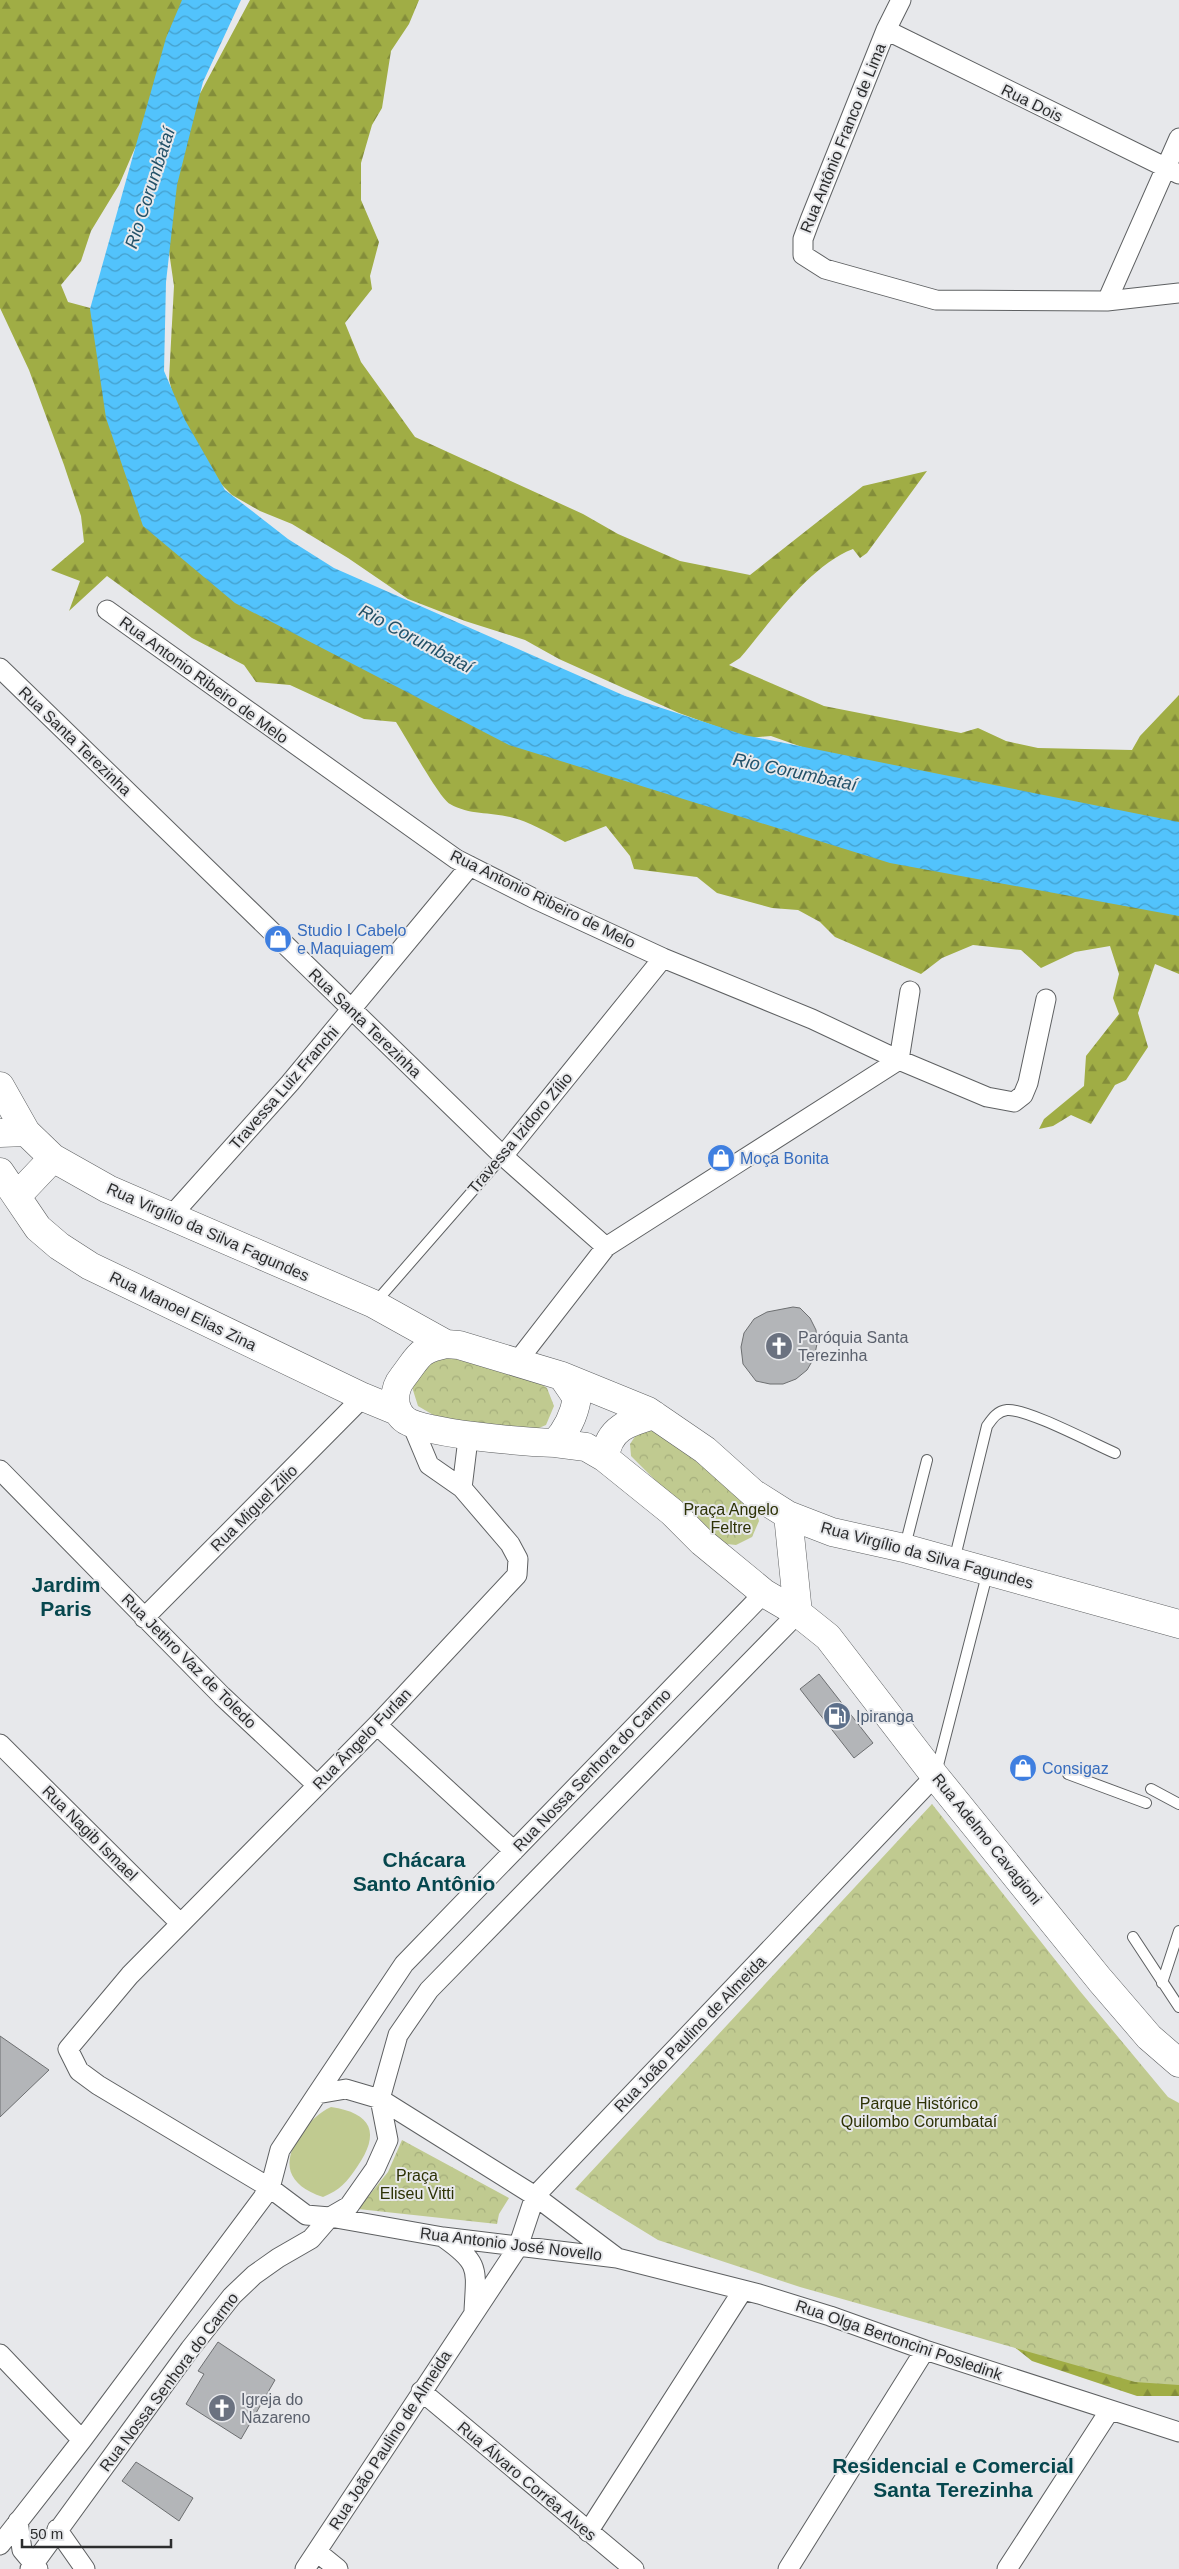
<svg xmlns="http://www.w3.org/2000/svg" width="1179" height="2569" font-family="Helvetica,sans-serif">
  <defs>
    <pattern id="forest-firs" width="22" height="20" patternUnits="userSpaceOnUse" patternTransform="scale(1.25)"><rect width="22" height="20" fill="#a0ad45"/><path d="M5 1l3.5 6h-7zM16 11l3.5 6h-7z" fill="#838d3a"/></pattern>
    <pattern id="park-crowns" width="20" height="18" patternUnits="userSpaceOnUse" patternTransform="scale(1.25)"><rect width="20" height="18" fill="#c0ca90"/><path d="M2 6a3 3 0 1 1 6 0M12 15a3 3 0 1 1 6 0" fill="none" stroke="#a5ae7c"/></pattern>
    <pattern id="water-waves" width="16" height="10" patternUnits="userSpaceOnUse" patternTransform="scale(1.25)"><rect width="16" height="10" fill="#52c3fc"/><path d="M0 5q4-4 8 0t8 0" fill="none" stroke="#449fcc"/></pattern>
  </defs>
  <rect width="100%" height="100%" fill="#e7e8eb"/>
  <!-- green -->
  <path fill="#c0ca90" d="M331,2107C372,2113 381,2133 357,2167C347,2182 340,2190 323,2197C287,2185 280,2163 302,2132C311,2121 318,2113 331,2107Z"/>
  <!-- forest -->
  <path fill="url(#forest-firs)" d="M0,0H215L171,88L135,148L119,185L91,231L81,261L61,285L68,302L94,309L199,540L1179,900V974L1155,964L1138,1013L1148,1047L1126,1080L1115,1085L1091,1124L1071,1115L1053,1126L1039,1129L1044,1119L1084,1086L1086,1056L1119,1014L1113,998L1119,974L1110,946L1075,952L1041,968L1021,950L973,945L942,958L921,974L835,937L820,922L798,910L772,908L717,893L697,877L634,869L630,856L606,826L565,842C547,832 530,822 510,817C490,812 469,815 450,804C439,798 406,737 396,722L364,719L290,685L256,682L244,665L192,638L107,576L69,611L80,581L51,570L84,542L81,516L64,465L29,370L0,308Z
    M250,0H419L409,24L391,51L382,108L372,125L361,163V200L379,242L370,276L372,289L345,323L361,362L415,437L583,514L618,534L680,561L750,575L863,486L927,471L867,553L860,558L853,549C810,565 769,624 740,658L729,665L824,706L961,733L978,728L1006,741L1038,748L1132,750L1140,736L1179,695V856L802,747L771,736L748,738L679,713L559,659L525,640L465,621L408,599L348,558L292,524L260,511L232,495L210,473L179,422L169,379L174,286L164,217L195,103Z
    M1179,2261V2396H1137L1032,2361L1008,2342Z"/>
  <!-- park -->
  <path fill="url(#park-crowns)" d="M438,1353L531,1377L547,1388L554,1406L546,1425L527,1433L440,1419L418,1406L412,1387Z
    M654,1430L754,1504L759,1521L752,1537L736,1545L718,1543L631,1456L630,1444L638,1432Z
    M932,1804L1079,1990L1168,2097L1179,2103V2385L1135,2382L800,2287L658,2240L575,2189Z
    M402,2140L509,2198L499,2214L497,2224L358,2209L388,2172Z"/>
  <!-- water -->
  <path fill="url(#water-waves)" d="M182,0H241L203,82L177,185L166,282L164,371L185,420L225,490L288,539L334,568L625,696L744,735L1179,822V916L890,863L509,745L235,603L143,526L106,418L90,309L166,38Z"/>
  <!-- building -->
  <path fill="#b3b5b8" stroke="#6d6f71" d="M793,1307L800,1308L810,1318L816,1330L817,1344L814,1358L807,1370L796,1379L783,1384H770L756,1381L743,1364L741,1347L744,1333L754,1319L767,1312Z
    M819,1674L873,1743L854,1758L800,1689Z
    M0,2036L49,2070L0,2117Z
    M218,2342L275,2380L241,2439L186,2404L204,2374L198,2371Z
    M136,2462L193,2498L179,2521L122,2481Z"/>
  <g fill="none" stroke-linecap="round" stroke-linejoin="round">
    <!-- lane casing -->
    <g stroke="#5e6062" stroke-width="12">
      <path id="lane" d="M374,1304L503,1156
        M905,1546L927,1460
        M954,1561L987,1426C992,1419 997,1411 1007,1410C1026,1408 1094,1444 1115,1453
        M936,1773L988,1571
        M1068,1774L1146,1803
        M1151,1789L1179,1804
        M1133,1937L1179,2007
        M1162,1983L1179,1931"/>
    </g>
    <!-- street casing -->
    <g stroke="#5e6062" stroke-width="21">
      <path id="street" d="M901,0L886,30L810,220L803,239V255L825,269L936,300L1107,301L1179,293
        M886,30L1179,174
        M1107,301L1179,138
        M107,610L456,859L533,898L663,958L812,1019L899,1060L987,1097L1014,1102L1023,1095L1028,1083L1046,999
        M0,668L503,1156L606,1247
        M503,1156L663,958
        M171,1216L290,1083L470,866
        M516,1363L606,1247L899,1060L910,991
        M0,1470L222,1696L317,1785
        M462,1488L467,1447L463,1434
        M144,1618L363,1397
        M377,1725L514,1851
        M0,1744L180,1923
        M346,2089L380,2099L388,2140L375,2169L349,2206L330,2217L306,2215L270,2188L280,2150L317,2094Z
        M317,2094L404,1964L764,1593
        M444,2238C481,2264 476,2269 474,2311
        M616,2257L535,2196L380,2099L398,2035L429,1990L798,1613
        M0,2354L82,2440
        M421,2391L634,2569
        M18,2521L22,2550L38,2569
        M57,2529L85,2569
        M588,2532L743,2290
        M0,2545L82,2440L270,2188L98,2085L79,2071L68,2049L130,1975L377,1725L517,1575L518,1559L510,1544L462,1488L429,1465L411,1422
        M317,2552L338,2569
        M30,2569L190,2349L232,2296L254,2275L278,2258L311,2239L330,2217L443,2237L617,2258L759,2294L830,2316L925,2350L1179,2432
        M305,2569L518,2247L535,2196L935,1776
        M788,2569L925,2350
        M1007,2569L1110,2410"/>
    </g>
    <!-- secondary casing -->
    <g stroke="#5e6062" stroke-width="29">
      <path id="secondary" d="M0,1086L26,1132L53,1158L108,1189L374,1304L446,1344
        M0,1133L26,1132
        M0,1172L38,1228L59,1246L90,1266L363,1397L397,1411
        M17,1196L53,1158
        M446,1344L459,1345L562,1376L577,1398C574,1416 567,1430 555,1443C528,1442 420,1434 404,1419C392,1408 393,1389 403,1377C420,1355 418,1350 446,1344Z
        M562,1376L648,1411L705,1450L753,1493L788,1515L832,1532L904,1548L1179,1624
        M555,1443L586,1447L605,1458L672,1512L702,1542L764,1593L798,1613L828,1637L935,1776L1100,1980L1149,2037L1179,2063
        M605,1458C608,1428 629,1422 654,1415
        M788,1515L798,1613"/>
    </g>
    <!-- lane -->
    <use href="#lane" stroke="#fff" stroke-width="10"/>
    <!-- street -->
    <use href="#street" stroke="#fff" stroke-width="19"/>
    <!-- secondary -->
    <use href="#secondary" stroke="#fff" stroke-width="28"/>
  </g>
  <!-- icons -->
  <defs>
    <g id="shop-disc" transform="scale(1.4375)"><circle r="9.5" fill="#3f7fe0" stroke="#e7e8eb"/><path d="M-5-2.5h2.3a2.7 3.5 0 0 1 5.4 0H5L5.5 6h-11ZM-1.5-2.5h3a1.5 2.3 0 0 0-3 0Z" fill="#fff"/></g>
    <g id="church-disc" transform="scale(1.4375)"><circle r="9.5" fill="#6b7280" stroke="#e7e8eb"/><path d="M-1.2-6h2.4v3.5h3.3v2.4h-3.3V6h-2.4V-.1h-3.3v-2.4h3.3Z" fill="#fff"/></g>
    <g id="fuel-disc" transform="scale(1.4375)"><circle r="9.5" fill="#5c6f8a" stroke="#e7e8eb"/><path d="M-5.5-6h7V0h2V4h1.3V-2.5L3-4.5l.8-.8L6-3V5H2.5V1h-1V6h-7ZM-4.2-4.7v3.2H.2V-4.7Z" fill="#fff"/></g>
  </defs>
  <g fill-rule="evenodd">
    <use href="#shop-disc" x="278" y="939"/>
    <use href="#shop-disc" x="721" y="1158"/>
    <use href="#church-disc" x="779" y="1346"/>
    <use href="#fuel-disc" x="837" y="1716"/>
    <use href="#shop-disc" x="1023" y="1768"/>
    <use href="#church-disc" x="222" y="2408"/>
  </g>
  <g text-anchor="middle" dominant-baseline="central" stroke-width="4" stroke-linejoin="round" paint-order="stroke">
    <!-- street labels -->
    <g font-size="16" fill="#2c2d2e" stroke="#e7e8eb">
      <text transform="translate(1032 103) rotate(26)">Rua Dois</text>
      <text transform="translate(843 138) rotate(-68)">Rua Antônio Franco de Lima</text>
      <text transform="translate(204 680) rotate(36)">Rua Antonio Ribeiro de Melo</text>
      <text transform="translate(75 741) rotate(44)">Rua Santa Terezinha</text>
      <text transform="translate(543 899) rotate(26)">Rua Antonio Ribeiro de Melo</text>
      <text transform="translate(365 1023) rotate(44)">Rua Santa Terezinha</text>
      <text transform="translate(284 1088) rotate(-49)">Travessa Luiz Franchi</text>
      <text transform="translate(520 1133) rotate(-50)">Travessa Izidoro Zílio</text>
      <text transform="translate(208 1232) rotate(24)">Rua Virgílio da Silva Fagundes</text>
      <text transform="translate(183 1311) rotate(26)">Rua Manoel Elias Zina</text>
      <text transform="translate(254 1508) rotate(-45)">Rua Miguel Zilio</text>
      <text transform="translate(927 1555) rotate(15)">Rua Virgílio da Silva Fagundes</text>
      <text transform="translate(189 1661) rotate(45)">Rua Jethro Vaz de Toledo</text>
      <text transform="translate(362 1739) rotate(-46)">Rua Ângelo Furlan</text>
      <text transform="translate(592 1770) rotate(-46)">Rua Nossa Senhora do Carmo</text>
      <text transform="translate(90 1833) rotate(45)">Rua Nagib Ismael</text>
      <text transform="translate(987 1839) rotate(51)">Rua Adelmo Cavagioni</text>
      <text transform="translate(690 2034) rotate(-46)">Rua João Paulino de Almeida</text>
      <text transform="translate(511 2244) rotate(7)">Rua Antonio José Novello</text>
      <text transform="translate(899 2340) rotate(19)">Rua Olga Bertoncini Posledink</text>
      <text transform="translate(169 2382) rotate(-53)">Rua Nossa Senhora do Carmo</text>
      <text transform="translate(390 2440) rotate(-57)">Rua João Paulino de Almeida</text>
      <text transform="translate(527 2481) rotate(40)">Rua Álvaro Corrêa Alves</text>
    </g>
    <!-- shop labels -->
    <g font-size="16" fill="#366cbe" stroke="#e7e8eb" text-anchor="start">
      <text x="297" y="930">Studio I Cabelo<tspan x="297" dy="18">e Maquiagem</tspan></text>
      <text x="740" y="1158">Moça Bonita</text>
      <text x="1042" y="1768">Consigaz</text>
    </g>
    <!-- worship labels -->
    <g font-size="16" fill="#5b616d" stroke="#e7e8eb" text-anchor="start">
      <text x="798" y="1337">Paróquia Santa<tspan x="798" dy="18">Terezinha</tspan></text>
      <text x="241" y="2399">Igreja do<tspan x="241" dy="18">Nazareno</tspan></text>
    </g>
    <!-- park labels -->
    <g font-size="16" fill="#2d3205" stroke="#e7e8eb">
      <text x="731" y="1509">Praça Angelo<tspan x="731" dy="18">Feltre</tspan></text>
      <text x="919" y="2103">Parque Histórico<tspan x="919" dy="18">Quilombo Corumbataí</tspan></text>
      <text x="417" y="2175">Praça<tspan x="417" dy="18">Eliseu Vitti</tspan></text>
    </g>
    <!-- service labels -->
    <g font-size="16" fill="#4e5e75" stroke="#e7e8eb" text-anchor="start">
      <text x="856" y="1716">Ipiranga</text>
    </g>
    <!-- water labels -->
    <g font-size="18" font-style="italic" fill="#235168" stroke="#e7e8eb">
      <text transform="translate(150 188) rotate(-72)">Rio Corumbataí</text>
      <text transform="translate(416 639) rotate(28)">Rio Corumbataí</text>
      <text transform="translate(795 772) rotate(12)">Rio Corumbataí</text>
    </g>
    <!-- district labels -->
    <g font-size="21" font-weight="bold" fill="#06474e" stroke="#e7e8eb">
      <text x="66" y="1584">Jardim<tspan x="66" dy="24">Paris</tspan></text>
      <text x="424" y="1859">Chácara<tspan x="424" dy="24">Santo Antônio</tspan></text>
      <text x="953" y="2465">Residencial e Comercial<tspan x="953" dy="24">Santa Terezinha</tspan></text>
    </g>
  </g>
  <!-- scale -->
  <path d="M22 2539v8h149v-8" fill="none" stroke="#2c2d2e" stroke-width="2.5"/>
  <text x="30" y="2539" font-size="15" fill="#2c2d2e" stroke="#e7e8eb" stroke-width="4" paint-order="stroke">50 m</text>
</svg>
